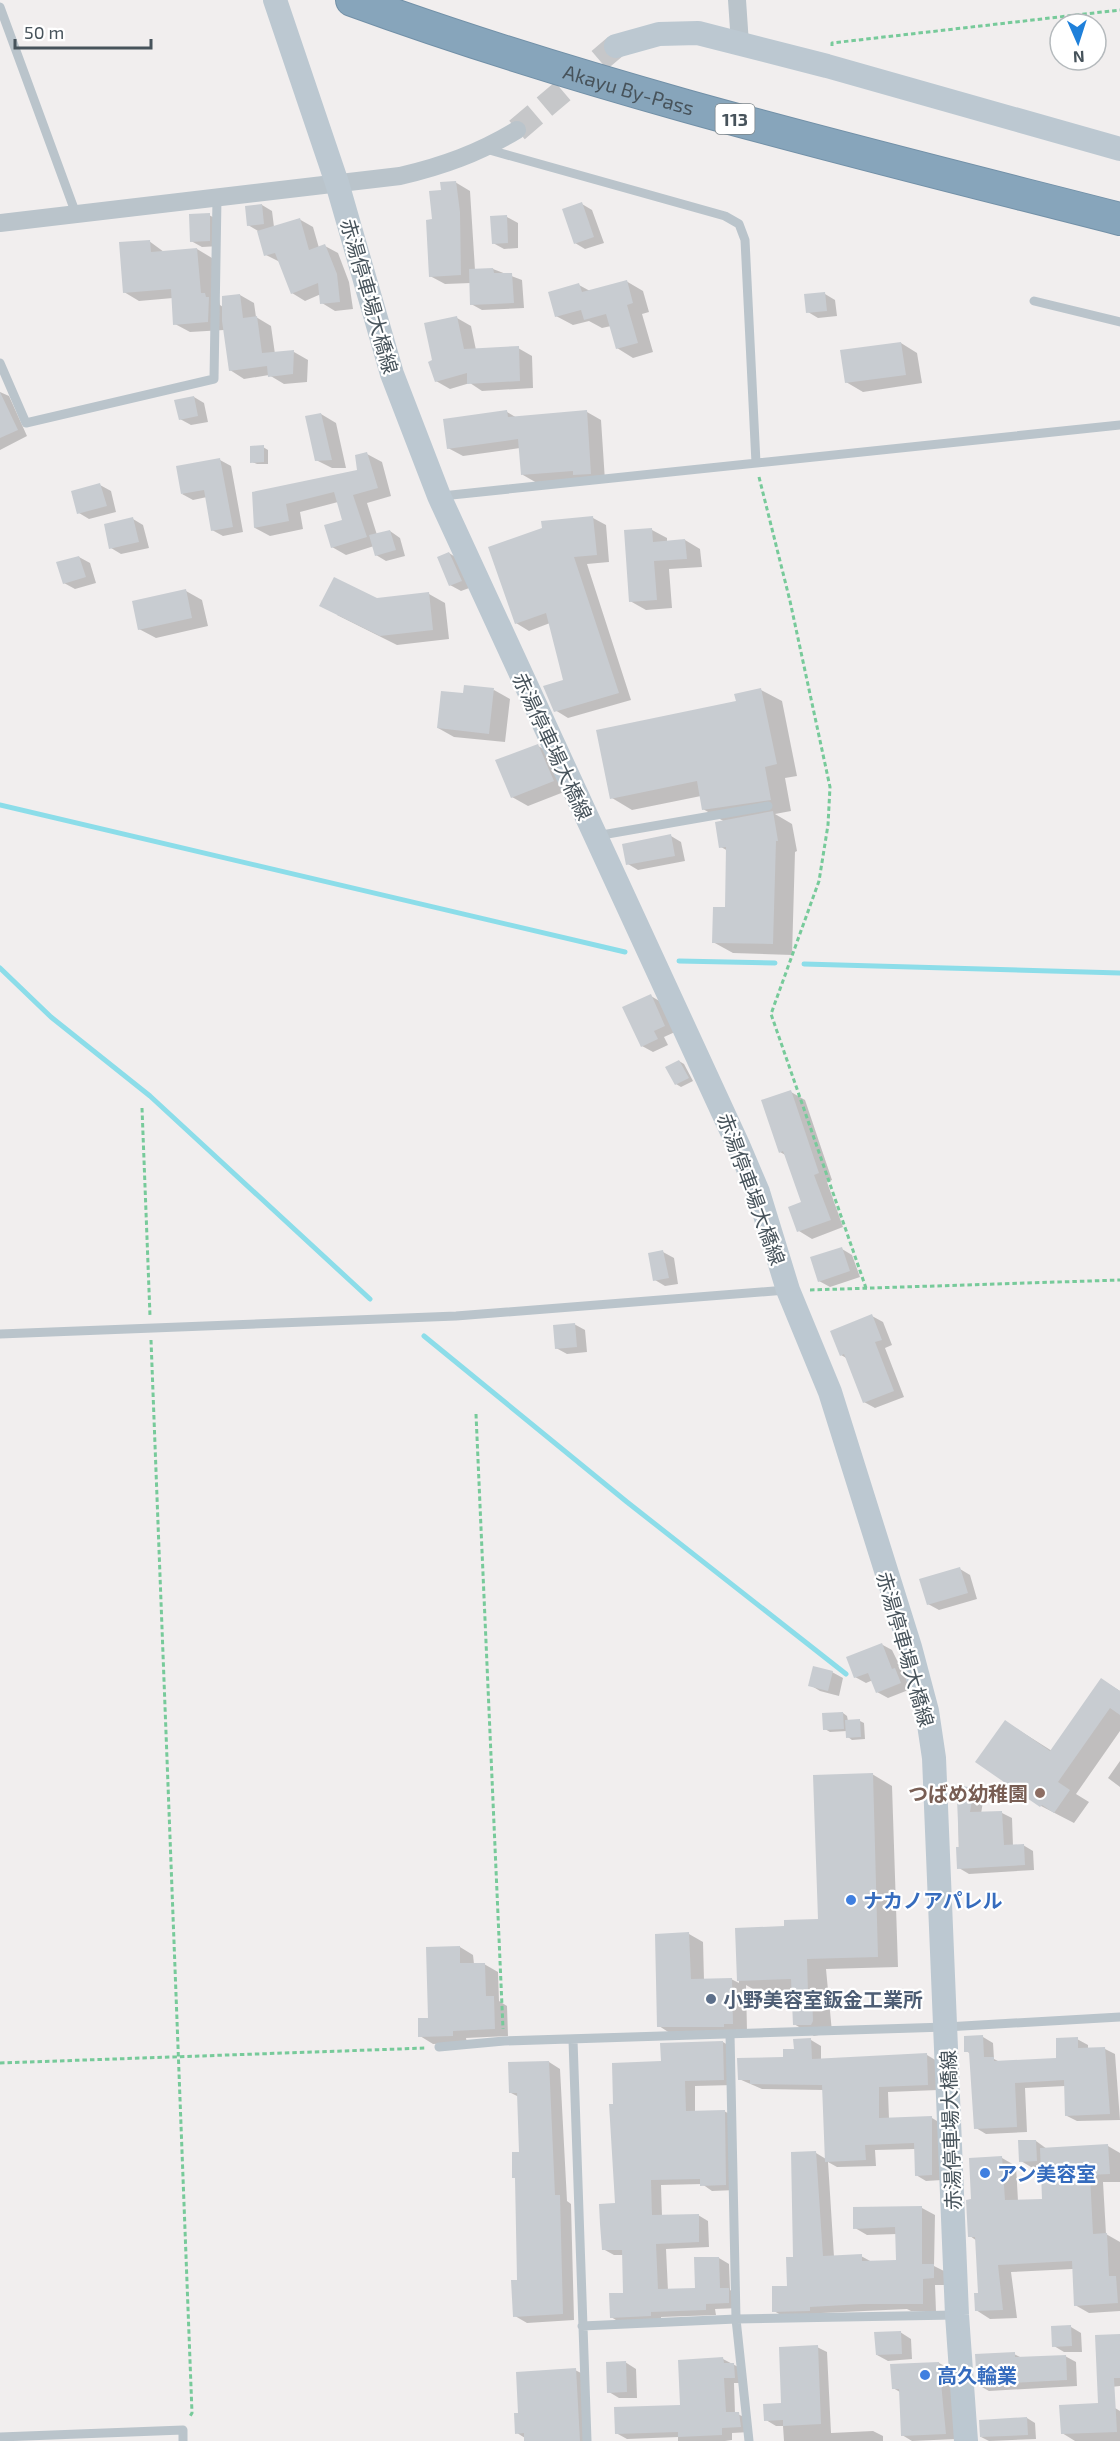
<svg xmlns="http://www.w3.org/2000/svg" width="1120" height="2441" font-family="'Exo 2','Noto Sans JP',sans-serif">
  <rect width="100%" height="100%" fill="#f1eeee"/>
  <!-- shadow -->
  <path fill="#0003" d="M455,182L470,191L475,270L493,269L522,280L524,308L482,310L471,304V283L445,284L430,276L434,221Z
    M582,204L592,210L604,243L585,249L575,243Z
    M262,205L272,211L274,227L299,219L313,227L319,248L325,246L338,253L349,282L353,309L335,311L322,303L321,294L305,301L292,293L280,262L266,255L258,231L248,225Z
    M209,215L220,221V246L202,247L191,241Z
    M507,217L518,223V248L504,249L493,243Z
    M149,241L164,252L197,249L212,258L220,305L223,307L240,295L254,303L256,317L271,326L275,354L294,352L308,360L307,382L284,384L269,375L244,379L230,370L224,330L190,332L175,324L173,298L139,301L124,292Z
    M626,281L643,291L649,312L642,314L653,352L633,358L617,348L611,326L602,328L589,321L573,325L556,316L579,285L590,291Z
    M825,294L835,300L837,316L818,318L808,312Z
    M457,318L471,326L476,350L518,348L532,356L533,388L482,391L470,383L450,389L436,381L434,361Z
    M901,343L917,353L922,383L863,392L846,382Z
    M0,392L9,396L27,436L0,450Z
    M194,397L204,403L208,422L191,425L180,419Z
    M507,412L517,418L587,412L601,420L605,481L537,483L523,475L520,448L463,456L448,448Z
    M321,414L336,423L346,468H332L316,460Z
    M263,447L268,450V464H257L252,462Z
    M367,454L382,462L391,496L367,503L377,535L390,531L400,538L405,556L386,561L376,555L374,546L346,555L332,547L344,521L338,502L300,512L303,529L270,536L255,528L254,493L358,471Z
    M220,460L231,466L243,532L223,536L212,530L207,497L193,500L182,494Z
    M100,485L111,491L116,512L89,519L79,513Z
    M593,518L606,525L609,562L587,564L631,700L568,718L555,710L565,681L550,623L529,631L516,623Z
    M133,519L143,525L149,548L121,554L111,548Z
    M652,530L667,538V542L685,540L700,549L702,567L669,569L672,608L646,610L630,601Z
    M449,553L460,560L472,587L461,591L450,585Z
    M79,557L90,563L96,583L75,589L64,583Z
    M186,591L202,600L208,626L156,638L139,629Z
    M429,594L445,603L449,639L397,645L337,615Z
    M494,690L510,699L505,742L454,737L438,728Z
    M761,690L782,701L797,776L785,778L791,811L775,814L792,824L797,851L795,852L792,955L733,953L713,942L726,909L728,851L721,847L725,822L703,809L701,796L632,810L612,798L737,702Z
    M538,746L554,755L569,790L528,806L512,797Z
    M671,836L681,842L685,861L638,870L628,864Z
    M651,996L661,1002L675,1032L664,1037L668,1045L653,1052L642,1046Z
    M679,1061L684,1064L693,1081L681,1087L676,1084Z
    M791,1092L805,1100L832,1180L827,1182L843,1227L812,1239L799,1231L803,1203L787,1156L780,1152Z
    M842,1249L852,1255L860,1277L830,1287L819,1281Z
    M663,1252L674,1258L678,1284L665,1286L655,1280Z
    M872,1316L883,1322L892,1345L885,1348L904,1397L875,1408L864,1402L848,1359L841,1355Z
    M574,1324L585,1330L587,1352L567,1354L556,1348Z
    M960,1569L970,1575L977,1599L939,1610L928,1604Z
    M881,1644L892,1650L911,1689L888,1698L877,1692L873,1680L866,1683L855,1677Z
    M832,1672L843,1678L839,1696L820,1691L810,1685Z
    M1102,1680L1120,1691V1731L1076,1794L1089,1802L1074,1823L1041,1806L977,1762L1006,1722L1052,1751Z
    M843,1713L847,1716L848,1721H860L864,1723L865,1739L852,1740L848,1737L847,1731L830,1732L825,1729Z
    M1120,1761V1787L1108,1778Z
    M872,1774L892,1786L898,1967L826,1969L832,2032L814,2036L794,2024L793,1991L758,1992L746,1985L747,2031L673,2035L659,2026L689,1934L703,1942L704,1980L731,1979L739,1983L737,1929L786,1927L819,1921Z
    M958,1787L974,1789L984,1795L981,1814L1002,1813L1012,1818L1013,1846L1023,1845L1033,1851L1034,1870L969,1874L959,1868Z
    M460,1947L473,1955L474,1964H484L498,1972L499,2001L507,2006L508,2036L466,2038L467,2043L433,2044L420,2036L430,2019Z
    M983,2037L993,2043L994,2059L1000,2062L1058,2059L1077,2039L1088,2045V2049H1105L1115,2054L1120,2120L1077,2121L1067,2116L1065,2086L1025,2088L1027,2132L986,2134L976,2128L971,2054L966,2051Z
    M811,2040L821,2046V2060L927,2055L937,2061L938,2090L888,2092L889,2119L932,2118L942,2124V2180L926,2181L916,2175L915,2149L875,2150L876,2166L837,2167L828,2162L834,2257L861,2256L872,2262L897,2261V2234L867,2235L855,2228L854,2209L922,2208L935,2215L934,2266L946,2272V2285H935L936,2311H911L907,2309L822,2313L786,2318L774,2311L789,2287L816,2153L826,2159L823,2090L762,2089L739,2079L785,2058Z
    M723,2042L733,2048L734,2085L695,2086V2112L724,2111L735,2117L736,2190L712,2191L702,2184L661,2185L662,2216L698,2215L708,2221L709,2247L666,2249L668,2291L696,2290L719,2258L729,2264L730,2290L738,2295L739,2308L715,2309L716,2315L661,2317V2321L621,2323L611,2317L625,2294L624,2255H614L603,2249L662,2063Z
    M549,2062L560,2069L567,2201L571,2204L574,2320L527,2323L515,2316L519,2281L516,2179L514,2177L521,2153L519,2097L511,2093Z
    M1036,2141L1047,2149L1108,2146L1120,2153V2182H1103L1106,2234L1120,2242V2311L1089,2313L1075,2305L1073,2269L1011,2272L1017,2318L990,2319L976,2310L980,2295L977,2241L970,2236L973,2201L1002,2158L1016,2166L1018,2201L1044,2200L1042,2167H1031L1021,2161Z
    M1071,2327L1081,2333L1082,2352H1064L1054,2346Z
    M900,2332L911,2339L912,2359L888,2361L877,2355Z
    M1120,2336V2386L1111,2387Z
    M817,2347L827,2352L831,2433L873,2431L883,2436V2441H784L783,2426H776L766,2420L783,2405Z
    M1014,2354L1022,2358L1065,2356L1076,2362L1077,2386L989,2391L978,2385Z
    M723,2359L744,2370L745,2383H734L735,2413L749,2419L750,2432L732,2433V2440L725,2441H678V2437L627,2439L616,2433L682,2407Z
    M625,2362L636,2369L637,2398H619L609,2392Z
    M939,2363L950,2369L956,2439L912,2441L902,2435L900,2392L893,2388Z
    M575,2370L587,2376L591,2441H525V2438L517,2433Z
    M1115,2408L1120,2411V2441H1075L1062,2433Z
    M1027,2418L1035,2423L1036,2439L989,2441L981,2437Z"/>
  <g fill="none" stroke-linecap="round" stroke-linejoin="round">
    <!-- stream -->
    <path stroke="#8cdde9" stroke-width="5" d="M0,805L625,952
      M679,961L775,963
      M804,964L1120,973
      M0,968L51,1017L150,1096L370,1299
      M424,1336L627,1502L846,1674"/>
  </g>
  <!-- building -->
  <path fill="#c8ccd1" d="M456,181L460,212L461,275L429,277L426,220L432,219L429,191L441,190L440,182Z
    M582,202L594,237L574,244L562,209Z
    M262,204L264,224L247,226L245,206Z
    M210,213V241L190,242L189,214Z
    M507,215L508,243L492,244L490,216Z
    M300,218L309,250L325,244L337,274L340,302L320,304L318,283L291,294L275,253L264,256L257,231Z
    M150,240L151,252L197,248L201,293H205L206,297H209L208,322L173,325L171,289L123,293L119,242Z
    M493,268L494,273H512L514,303L470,305L469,269Z
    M627,280L633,303L627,305L638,343L616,349L606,314L584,320L581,310L555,317L548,292L579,283L582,292Z
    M825,292L827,311L806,313L804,294Z
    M240,294L243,318L257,316L262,353L294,350L293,374L268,377L267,366L229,371L222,321V296Z
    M457,316L464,349L519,346L520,381L467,384V373L435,382L428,362L432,360L424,323Z
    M901,342L906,375L845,383L840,350Z
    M0,392L18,430L0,438Z
    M194,396L198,416L179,420L174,400Z
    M507,410L508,417L587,410L591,474L573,475V471L521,475L518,439L447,449L443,419Z
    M321,413L332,460L315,461L305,416Z
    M264,445V462L250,463V446Z
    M367,452L378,488L353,495L367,537L331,548L324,525L342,520L334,492L286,504L289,521L254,528L252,492L357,470L355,455Z
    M220,458L233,527L211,531L204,490L181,494L176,466Z
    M100,483L107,506L77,514L71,491Z
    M593,516L597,555L574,557L619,693L554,712L543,686L563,680L546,613L515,624L488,547L542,528L541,521Z
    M133,517L139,542L109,549L104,524Z
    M652,528L653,542L685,539L687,559L654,561L657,600L629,602L624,530Z
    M390,530L396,550L375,556L369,535Z
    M449,552L462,581L449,586L437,557Z
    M79,556L86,577L63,584L56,562Z
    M334,577L377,598L429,592L433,630L380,636L319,606Z
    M186,589L192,618L138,630L132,601Z
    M464,685L494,688L489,734L437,728L441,691L463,693Z
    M761,688L777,764L765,767L771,800L702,810L697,781L610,799L596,730L736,701L734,694Z
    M538,744L554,781L511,798L495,760Z
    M773,811L778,841H776L773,944L712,943L713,907H725L726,847L719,848L715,822Z
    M671,834L675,856L626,865L622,844Z
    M651,994L665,1026L654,1031L658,1039L641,1047L622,1007Z
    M679,1060L689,1078L675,1085L665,1067Z
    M791,1090L819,1173L814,1175L831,1220L797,1232L788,1207L801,1202L783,1151L779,1153L761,1100Z
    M842,1247L850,1271L818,1282L810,1257Z
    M663,1250L669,1278L653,1281L648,1253Z
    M872,1314L882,1340L875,1342L894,1391L863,1403L844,1354L840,1356L830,1331Z
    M575,1323L577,1347L555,1349L553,1325Z
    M960,1567L968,1593L927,1605L919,1579Z
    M882,1643L892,1669L895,1668L901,1683L876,1693L868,1673L854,1678L846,1657Z
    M813,1666L833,1671L828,1691L808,1686Z
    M1101,1678L1120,1691V1715L1110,1708L1058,1782L1070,1790L1054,1813L1042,1805L1040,1807L975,1762L1005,1720L1050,1751Z
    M843,1712L844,1729L823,1730L822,1713Z
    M860,1719L861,1737L846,1738L845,1720Z
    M873,1773L878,1957L807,1959L808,1993H812L813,2021L811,2025H793L791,1979L737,1981L735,1928L784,1926V1920L818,1919L813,1775Z
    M957,1785L974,1788L970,1812L1002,1811L1004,1845L1024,1844L1025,1865L957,1869L956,1847H959L957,1799H955Z
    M689,1932L691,1979L732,1978L733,2024H724V2027H657L655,1934Z
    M460,1946V1963H485L486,1996H494L495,2029L453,2031V2036L418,2037V2018H428L426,1947Z
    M983,2035L984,2057H994V2061L1056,2058V2038L1078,2037V2048L1105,2047L1110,2114L1065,2116L1064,2080L1015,2083L1017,2127L974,2129L969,2052H964V2036Z
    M811,2038L812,2059L927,2053L928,2085L879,2087V2118L932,2116V2175L915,2176L914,2143L865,2145L866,2160L825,2162L822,2085L750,2084V2080H738L737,2058L783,2057V2049H794L793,2039Z
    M723,2041L724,2080L685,2081L686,2111L725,2110L726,2185L700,2186V2179L651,2180L652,2215L699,2214V2242L656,2244L658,2289L695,2288L694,2257H719L720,2288H729V2303L706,2304V2310L651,2312V2316L610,2318L609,2293H623L622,2250H602L600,2224L599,2204L615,2203L609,2104H613L612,2063L661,2061L660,2043Z
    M549,2061L555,2195H560L563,2314L513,2317L511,2280H517L515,2178H512V2152H519L517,2093H509L508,2062Z
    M1018,2140H1036L1037,2161L1019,2162Z
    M1108,2144L1110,2174L1090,2175L1093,2234L1107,2233L1109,2276H1116L1118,2303L1074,2306L1072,2261L998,2265L1003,2310L975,2311L974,2293H978L975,2237H968L966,2200L971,2199L969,2158L1002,2156L1005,2200L1042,2199L1040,2148Z
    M816,2151L823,2256L862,2254V2261L896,2260L895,2227L853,2229V2207L922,2206V2264H934V2278L923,2279V2304H863L810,2307V2311L772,2312V2286H787L786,2257H793L791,2152Z
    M1071,2325L1072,2346L1052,2347L1051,2326Z
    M901,2331L902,2354L876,2355L874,2332Z
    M1120,2334V2378H1114L1117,2432L1061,2434L1059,2405L1098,2403L1095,2335Z
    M818,2345L821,2424L783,2426V2420L764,2421L763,2404L781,2403L779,2347Z
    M1015,2352V2357L1066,2355L1067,2380L977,2385L975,2354Z
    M723,2357L724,2363H734L735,2378H724L726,2412H739L741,2427L722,2428V2435L678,2437V2432L615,2434L614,2407L680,2405L678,2360Z
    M626,2361L627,2392L607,2393L606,2362Z
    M939,2362L946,2434L901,2436L899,2389H892L890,2364Z
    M576,2368L580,2441H524V2433L515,2434L514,2413H518L516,2372Z
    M1027,2417L1028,2435L980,2437L979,2420Z"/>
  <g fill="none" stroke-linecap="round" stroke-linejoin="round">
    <!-- secondary-tunnel -->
    <path stroke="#c6c7c9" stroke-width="24" stroke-dasharray="24 12" stroke-linecap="butt" d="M517,130L616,46"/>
    <!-- highway casing -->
    <g stroke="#7290a7" stroke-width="34">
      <g id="highway">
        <path id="s1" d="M352,0C602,91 862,153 1120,219"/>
      </g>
    </g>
    <!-- path -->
    <path stroke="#77ca9a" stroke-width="3" stroke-dasharray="4.5 3" stroke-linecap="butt" d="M832,46V43L1120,10
      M759,477L790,601L830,787L828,825L819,881L771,1014L866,1288
      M142,1108L150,1316
      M810,1290L1120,1280
      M151,1340L192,2413L189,2418
      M476,1414L503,2029
      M0,2063L427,2048"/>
    <!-- lane -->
    <path stroke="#bac4cb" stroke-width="9" d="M0,7L76,214
      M486,149L725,216L739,224L745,240L756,463
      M1034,301L1120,322
      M0,363L26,423L214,379L217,198
      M442,496L1120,425
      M596,836L768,806
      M0,1334L456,1316L786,1290
      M730,2034L736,2319L749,2441
      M573,2040L587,2441
      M439,2047L504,2041L946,2027L1120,2017
      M582,2326L736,2319L955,2315
      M0,2437L183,2430V2441"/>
    <!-- street -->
    <path stroke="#bac4cb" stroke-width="18" d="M737,0L740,44
      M0,223L400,176C443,166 479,153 517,130"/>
    <!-- secondary -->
    <path stroke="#bcc8d1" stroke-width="24" d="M275,0L337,183L392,374L439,496L738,1145L758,1192L788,1290L830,1392L910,1647L927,1711L934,1758L957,2315L966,2441
      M616,46L659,34L698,33L827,66L1120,149"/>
    <!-- highway -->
    <use href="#highway" stroke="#87a5bb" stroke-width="32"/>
  </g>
  <!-- markers -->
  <circle fill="#8d6e63" stroke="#fff" stroke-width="2" cx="1040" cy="1793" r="6"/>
  <g fill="#3f7fe0" stroke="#fff" stroke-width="2">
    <circle cx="851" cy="1900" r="6"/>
    <circle cx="985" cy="2173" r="6"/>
    <circle cx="925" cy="2375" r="6"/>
  </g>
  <circle fill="#5c6f8a" stroke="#fff" stroke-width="2" cx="711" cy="1999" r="6"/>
  <g text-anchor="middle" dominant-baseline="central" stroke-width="4.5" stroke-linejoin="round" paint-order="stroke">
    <!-- shield labels -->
    <rect fill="#fff" stroke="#7e878c" stroke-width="1.5" x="715.5" y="104" width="39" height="30" rx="4.5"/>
    <g font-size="18" font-weight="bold" fill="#47535b">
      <text x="735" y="119">113</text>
    </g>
    <!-- street labels -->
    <g font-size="20" fill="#47535b" stroke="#fff">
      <text stroke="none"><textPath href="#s1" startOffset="291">Akayu By-Pass</textPath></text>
      <text transform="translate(370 296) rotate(74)">赤湯停車場大橋線</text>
      <text transform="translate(553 746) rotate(65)">赤湯停車場大橋線</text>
      <text transform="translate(752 1189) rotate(70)">赤湯停車場大橋線</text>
      <text transform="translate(906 1649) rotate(74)">赤湯停車場大橋線</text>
      <text transform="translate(950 2130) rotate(-92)">赤湯停車場大橋線</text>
    </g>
    <!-- education labels -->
    <g font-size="20" font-weight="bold" fill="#785e54" stroke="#fff" text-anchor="end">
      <text x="1028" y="1793">つばめ幼稚園</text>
    </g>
    <!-- shop labels -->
    <g font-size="20" font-weight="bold" fill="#366cbe" stroke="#fff" text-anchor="start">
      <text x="863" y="1900">ナカノアパレル</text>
      <text x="997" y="2173">アン美容室</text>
      <text x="937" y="2375">高久輪業</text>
    </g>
    <!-- service labels -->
    <g font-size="20" font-weight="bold" fill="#4e5e75" stroke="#fff" text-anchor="start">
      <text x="723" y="1999">小野美容室鈑金工業所</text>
    </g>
  </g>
  <!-- north arrow -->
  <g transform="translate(1078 42) rotate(177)"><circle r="28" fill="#ffffff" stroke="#b5babd" stroke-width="1.5"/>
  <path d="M0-4.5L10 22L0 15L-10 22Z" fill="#1f80da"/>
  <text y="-9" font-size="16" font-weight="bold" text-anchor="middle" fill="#47535b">N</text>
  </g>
  <!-- scale -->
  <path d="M15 39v9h136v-9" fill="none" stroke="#47535b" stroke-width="3"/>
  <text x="24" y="39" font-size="18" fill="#47535b" stroke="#ffffff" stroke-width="4.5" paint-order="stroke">50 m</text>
</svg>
